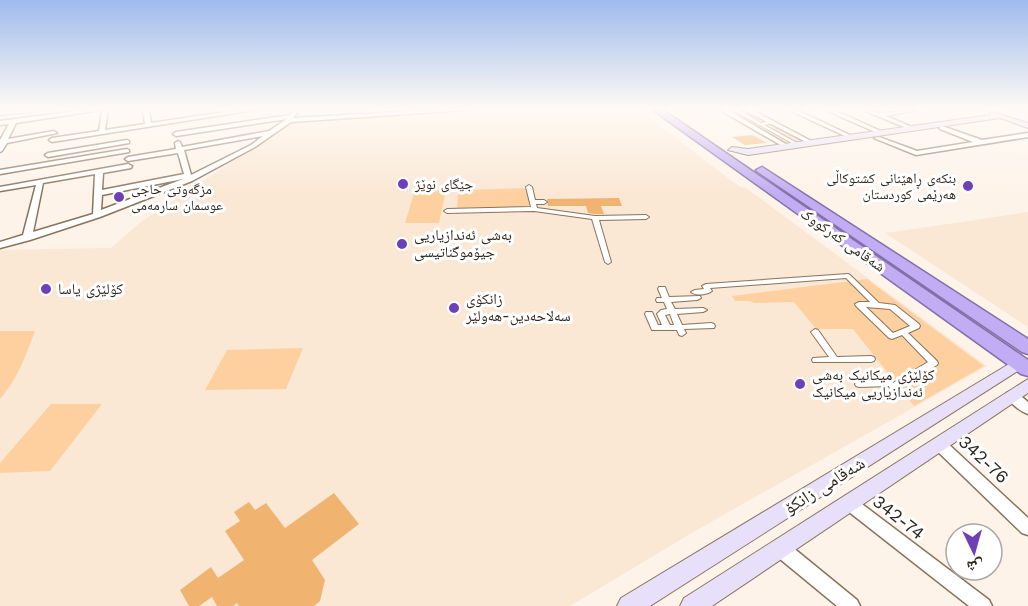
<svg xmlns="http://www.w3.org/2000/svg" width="1028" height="606" font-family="'Work Sans','Noto Naskh Arabic',sans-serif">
  <rect width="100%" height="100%" fill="#fef3e9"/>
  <!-- built -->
  <path fill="#fae7d4" d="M505,110H639L740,187L746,188L987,366L695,531L570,606H0V250L111,248L141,222L292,122Z
    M1028,212V327L885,233L969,221Z"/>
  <!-- green -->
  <path fill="#fed0a0" d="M726,110H744L804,140L784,143Z
    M527,188L530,207L457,208L458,195L464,190Z
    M415,190H446L439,223H405Z
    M867,279L984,366L914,406L853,329H816L794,302L754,303L750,301H735L732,296Z
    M0,331H35C26,355 17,380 0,399Z
    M303,348L286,389L205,390L227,350Z
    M51,404H102L50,471L0,473V463Z"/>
  <!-- building -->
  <path fill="#f1b370" d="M753,135L767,143L745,145L732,137Z
    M619,198L622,206H601L604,214H595L588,213L586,206H548L547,199Z
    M334,493L359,524L312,560L325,580L320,601L314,606H239L237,603L233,606H217L212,597L199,606H189L180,590L211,567L218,578L244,560L225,531L240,521L234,512L249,502L255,510L266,503L285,528Z"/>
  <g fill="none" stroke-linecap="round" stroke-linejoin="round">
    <!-- pedestrian casing -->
    <g stroke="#89735b" stroke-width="2">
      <path id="pedestrian" d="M733,110H739L761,123L773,121V123L764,125L801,145L797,146Z
        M529,185L532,187L535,200H544L547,202L544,204H536L537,208L595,216L646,215L649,217L646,219L599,220L611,262L608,264L605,262L592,219L534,211L447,213L444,211L447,209L531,207L526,187Z
        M848,274L850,275L879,303L895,305L919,324L920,326L919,328L908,333L937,361L938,363L937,365L893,390L890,389L889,386L859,387L856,386L855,384L856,382L859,381L889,380L892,381L893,383L928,362L902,335L892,339L889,338L856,306L855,304L859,302H870L846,278L710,288L712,291C707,295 696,296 691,292L695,290L704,289L702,286L706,284ZM866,307L890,309L910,326L893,333Z
        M659,287H665L669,297L700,296L701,298L697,300L671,302L675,309L703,308L707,310L703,312L677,314L682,325L711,323L714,324L715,326L714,328L684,329L686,333L682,336L679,335L677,330H652L645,314L646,312H652L658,325H662L657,314L661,310L667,309L664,302H657L656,300L657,298H662L658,289ZM670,314L674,325H670L665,315Z
        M815,329L818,330L837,357L871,356L874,357L875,359L874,361L871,362H813L812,360L813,358L829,357L811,332Z"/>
    </g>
    <!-- minor casing -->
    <g stroke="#89735b" stroke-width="3">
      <path id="minor" d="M83,110H101L16,123L8,139L54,131L57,133L7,143L2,151L0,152V140L9,124L0,125V121Z
        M102,110H108L105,130L145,124L143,110H149L151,123L238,110H254L52,142L49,140L52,138L99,131Z
        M293,110H299L293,118L429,110H467L291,122L255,147L192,181L100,217L30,240L0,248V242L23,235L36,185L0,191V187L128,164L132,166L131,168L103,173L102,190L184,174L178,153L128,161L125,159L128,157L176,149L175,143L178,141L180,142L182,147L269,131L287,119L176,136L173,134L176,132L290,115ZM263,136L251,145L191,175L184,150ZM95,174L93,214L33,232L43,183ZM183,179L101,210L102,195Z
        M720,110H728L789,146L784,147Z
        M744,110H752L815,143L810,144Z
        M789,110H797L854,137L849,138Z
        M825,110H834L885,133L880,134Z
        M863,110C870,110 876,113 882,113C894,113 905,110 917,110L886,116L914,128L909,129Z
        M942,126L982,140L1028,133V137L916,155L874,138L879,137L917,151L973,142L940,129L939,128Z
        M127,140L129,141V143L48,157L45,155L48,153Z
        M127,149L129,150V152L0,174V170Z
        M1012,391L1017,393L1028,402V414C1020,411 1010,403 1006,396L1007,393Z
        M939,438L944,440L1028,518V535L1022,533L934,448L932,444L934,440Z
        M849,496L854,498L989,600L992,606H969L844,508L841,503L844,498Z
        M780,540L786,542L857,600L860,606H837L774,554L772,548L774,542Z"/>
    </g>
    <!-- tertiary casing -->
    <g stroke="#89735b" stroke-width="2">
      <path id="tertiary" d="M34,110L31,112L0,115V111Z"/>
    </g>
    <!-- secondary casing -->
    <g stroke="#89735b" stroke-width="2">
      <path id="secondary" d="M989,111L1028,123V128L1000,118L748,155L728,150L732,147L748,149L991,115Z
        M1019,358L1024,359L1027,363L1024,367L650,606H617L621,598Z
        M1028,379V393L712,606H680L684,598Z"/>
    </g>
    <!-- trunk casing -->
    <g stroke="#8470a6" stroke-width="3">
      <path id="trunk" d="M653,110H663L1028,360V376L1021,374Z
        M762,167L1028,339V354L1022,352L758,172L756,170Z"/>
    </g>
    <!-- pedestrian -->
    <use href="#pedestrian" fill="#fff" fill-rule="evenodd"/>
    <!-- minor -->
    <use href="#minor" fill="#fff" fill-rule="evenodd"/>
    <!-- tertiary -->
    <use href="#tertiary" fill="#fff" fill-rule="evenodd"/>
    <!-- secondary -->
    <use href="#secondary" fill="#e8e0fb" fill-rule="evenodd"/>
    <!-- trunk -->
    <use href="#trunk" fill="#c2acf4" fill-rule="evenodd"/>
  </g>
  <!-- sky -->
  <linearGradient id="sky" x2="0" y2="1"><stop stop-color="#9fbbed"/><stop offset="0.56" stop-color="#fffaf5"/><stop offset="1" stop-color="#fffaf5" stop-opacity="0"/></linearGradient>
  <rect width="1028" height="195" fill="url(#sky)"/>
  <!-- markers -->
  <g fill="#6d40b7" stroke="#fff" stroke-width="2">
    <circle cx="403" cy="184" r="6"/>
    <circle cx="968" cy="186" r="6"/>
    <circle cx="119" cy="197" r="6"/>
    <circle cx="402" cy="244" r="6"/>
    <circle cx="46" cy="289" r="6"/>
    <circle cx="454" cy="308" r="6"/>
    <circle cx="800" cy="384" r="6"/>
  </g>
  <g text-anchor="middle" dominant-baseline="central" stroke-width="6" stroke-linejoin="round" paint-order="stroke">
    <!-- far-poi labels -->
    <g font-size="14" fill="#2f261c" stroke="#fff" text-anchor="start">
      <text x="956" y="178" text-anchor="end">بنکەی ڕاهێنانی کشتوکاڵی<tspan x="956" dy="16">هەرێمی کوردستان</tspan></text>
      <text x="415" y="184">جێگای نوێژ</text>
      <text x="131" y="189">مزگەوتی حاجی<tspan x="131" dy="16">عوسمان سارمەمی</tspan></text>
    </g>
    <!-- poi labels -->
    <g font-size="15" fill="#2f261c" stroke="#fff" text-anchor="start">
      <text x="414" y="235">بەشی ئەندازیاریی<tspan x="414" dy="17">جیۆموگناتیسی</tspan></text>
      <text x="58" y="289">کۆلێژی یاسا</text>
      <text x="466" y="299">زانکۆی<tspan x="466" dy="17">سەلاحەدین-هەولێر</tspan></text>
      <text x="812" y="375">کۆلێژی میکانیک بەشی<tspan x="812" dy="17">ئەندازیاریی میکانیک</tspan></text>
    </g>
    <!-- street labels -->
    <g font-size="15" fill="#2f261c" stroke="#fff">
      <text transform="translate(843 240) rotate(35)">شەقامی کەرکووک</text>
    </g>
    <!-- near-street labels -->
    <g font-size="18" fill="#2f261c" stroke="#fff">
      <text transform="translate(984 459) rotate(43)">342-76</text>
      <text transform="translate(824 485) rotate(-32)">شەقامی زانکۆ</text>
      <text transform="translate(899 517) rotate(38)">342-74</text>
    </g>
  </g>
  <!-- north arrow -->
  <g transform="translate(974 552) rotate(175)"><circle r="28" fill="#ffffff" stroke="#aca8a4" stroke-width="1.5"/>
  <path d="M0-4.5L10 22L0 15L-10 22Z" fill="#6d40b7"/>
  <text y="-9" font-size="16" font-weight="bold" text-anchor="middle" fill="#2f261c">ش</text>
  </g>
</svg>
